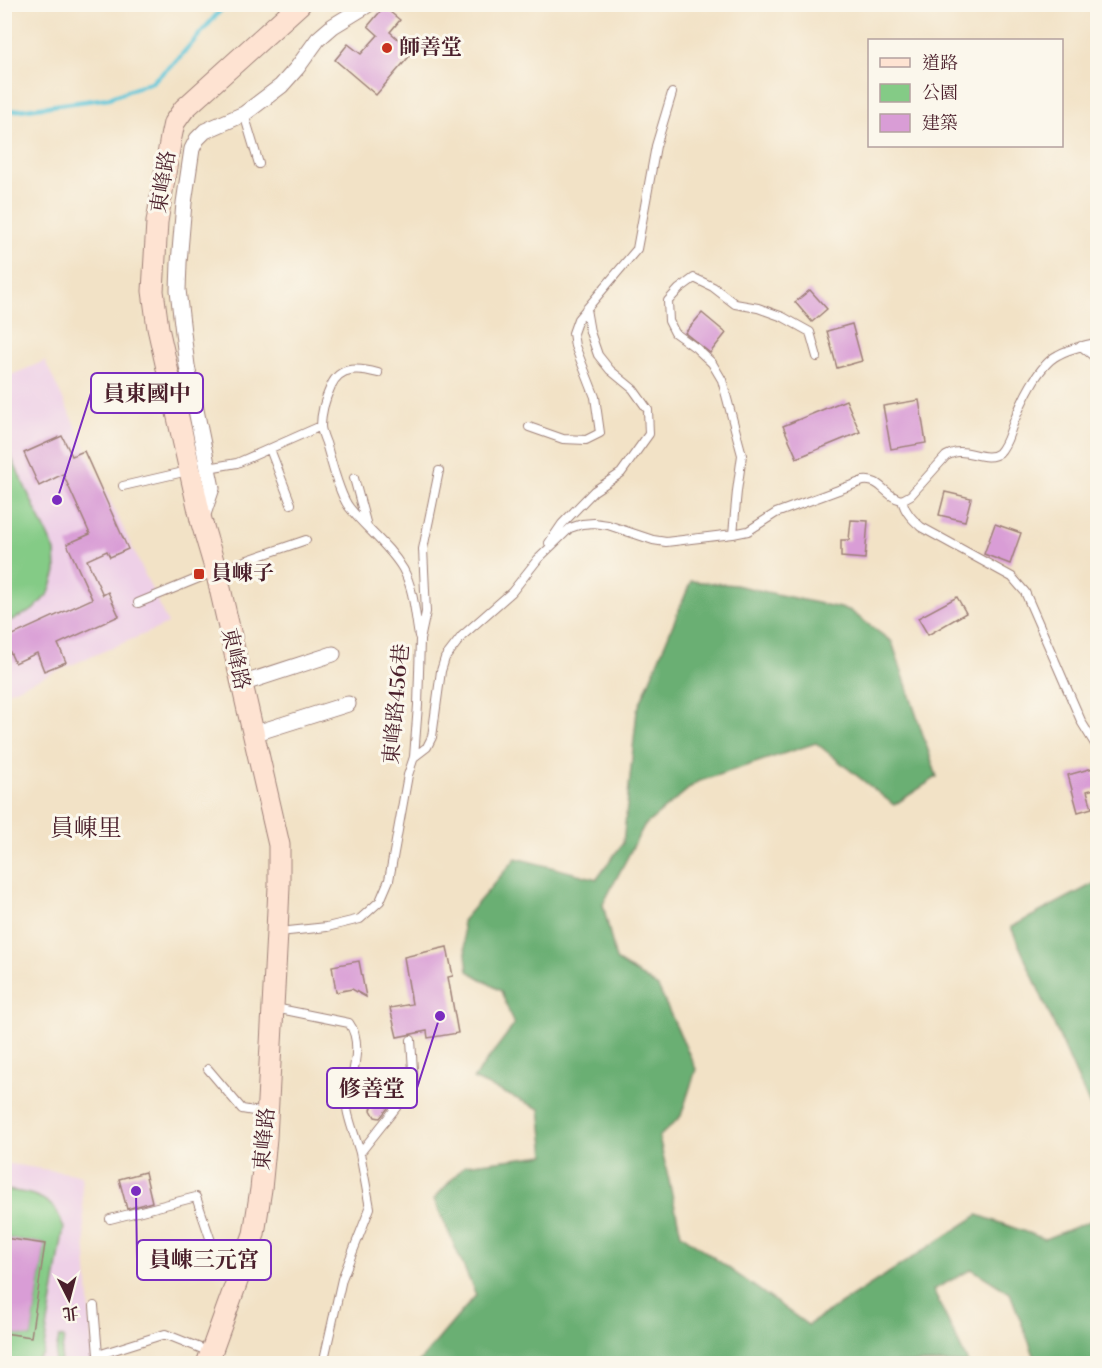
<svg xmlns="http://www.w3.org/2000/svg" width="1102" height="1368" font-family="'Libre Bodoni','Noto Serif TC',serif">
  <rect width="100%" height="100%" fill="#fbf7ec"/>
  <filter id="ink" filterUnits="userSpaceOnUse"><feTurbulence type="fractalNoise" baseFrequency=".0167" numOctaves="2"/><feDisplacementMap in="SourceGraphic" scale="12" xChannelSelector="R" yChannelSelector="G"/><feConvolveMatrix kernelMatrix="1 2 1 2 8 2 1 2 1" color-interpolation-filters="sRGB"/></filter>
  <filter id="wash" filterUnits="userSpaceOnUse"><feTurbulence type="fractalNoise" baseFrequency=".008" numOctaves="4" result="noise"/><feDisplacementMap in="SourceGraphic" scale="24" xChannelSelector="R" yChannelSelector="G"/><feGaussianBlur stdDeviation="1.35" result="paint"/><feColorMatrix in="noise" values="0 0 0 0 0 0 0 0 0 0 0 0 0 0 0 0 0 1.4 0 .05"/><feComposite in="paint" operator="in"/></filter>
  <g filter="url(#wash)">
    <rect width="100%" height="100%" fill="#f2e2c6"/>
    <!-- built -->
    <path fill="#eed0e7" d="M45,361L168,624L5,693L4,362L11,375Z
      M4,1163L81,1175L93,1363H5Z"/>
    <!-- green -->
    <path fill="#84cb86" stroke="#677558" stroke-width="1.5" d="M5,444L55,551L56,572L49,593L33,610L12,620H4Z
      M5,1190C23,1192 42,1194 55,1209C59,1214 61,1222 64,1227L43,1354L34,1363H5V1333L31,1337L45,1244L5,1238Z
      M59,1337L64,1338L60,1363H54Z"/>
    <!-- forest -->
    <path fill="#6baf73" stroke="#5a674f" stroke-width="1.5" d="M691,581L735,585L849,610L892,642L937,777L894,805L816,743L697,782L644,826L603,904L616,960L658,987L696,1069L681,1116L659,1137L681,1234L808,1325L978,1215L1045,1239L1097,1218V1363H1037L1010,1293L972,1269L933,1290L968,1363H418L476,1295L434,1199L465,1165L545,1155L540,1109L473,1079L514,1025L501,991L468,971L462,921L516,858L597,879L623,843L637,711Z
      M1097,882V1122L1011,927Z"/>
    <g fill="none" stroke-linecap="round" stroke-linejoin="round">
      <!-- stream -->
      <path stroke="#5dc6d9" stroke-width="4.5" d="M4,112L109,98L152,82L178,59L226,4"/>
    </g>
    <g id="blocks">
      <!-- building -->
      <path fill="#d99dd6" d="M384,7L400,20L390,32L413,52L376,95L335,60L348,44L361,54L378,35L368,26Z
        M810,290L827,309L812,322L795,302Z
        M702,313L726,333L710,353L685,333Z
        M852,324L862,361L837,368L827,331Z
        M846,400L860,432L797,458L783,426Z
        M919,400L926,443L891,449L883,406Z
        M62,436L72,456L84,451L128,549L110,557L107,551L87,560L103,595L108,592L119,616L58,644L66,662L44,671L37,653L15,663L4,639L92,599L67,544L90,534L63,474L39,486L24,453Z
        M945,492L971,498L965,521L939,515Z
        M851,520L868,521L865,559L841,557V540H849Z
        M995,524L1021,533L1010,564L984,554Z
        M957,597L966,613L928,635L918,618Z
        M1093,768L1096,777H1098V788L1087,791L1092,808L1078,812L1068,775Z
        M447,947L453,976L448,977L458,1033L428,1038L427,1031L397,1037L390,1008L412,1004L404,957Z
        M359,961L366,997L352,989L336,992L332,966Z
        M378,1101L384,1102L388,1108L380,1118L375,1117L371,1110L373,1104Z
        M145,1172L152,1202L127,1209L119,1179Z
        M4,1238L45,1244L31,1337L4,1333Z"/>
    </g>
  </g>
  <g filter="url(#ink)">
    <use href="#blocks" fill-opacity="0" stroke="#9e8078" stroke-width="1.5"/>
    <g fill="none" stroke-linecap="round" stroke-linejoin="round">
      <!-- lane casing -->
      <g stroke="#9e8078" stroke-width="10">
        <path id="lane" d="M244,114L259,164
          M1081,346L1098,360
          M378,373C360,368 340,365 331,386C326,397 321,413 321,426C321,431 324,438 326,443C331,460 339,494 349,507C366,529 389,545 403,569C414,589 415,614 419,636
          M529,427L563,439L586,440L600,433L595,397L575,346L573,333L578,319L637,249L656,146L672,93
          M270,449L291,504
          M208,468L237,463L321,426
          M354,478L367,526
          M123,486L188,471
          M902,500C905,512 912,519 921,527L1012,577L1025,592L1082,723L1098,749
          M733,534L737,491L742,455L722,380L712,363L696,348L675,333L669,321L668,301L679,289L694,278L713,287L735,304L758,308L783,317L810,332L817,357
          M549,543L562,524L594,491L621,473L649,434L648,410L633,389L610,370L598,355L590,332L586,309
          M138,603L216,571L306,540
          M414,757L427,747L432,737L441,671L445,658L462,636L512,592L538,559L570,528L582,524L594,523L608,525L653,540L666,542L733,534L748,531L776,513L863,481C881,478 885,497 902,500L911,495L946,456C950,454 954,452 959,452C971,451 988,462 999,453C1007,445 1009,434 1013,424C1021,403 1038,365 1058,355C1070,348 1084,346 1098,342
          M279,932L327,927L360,919L380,901L389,880L408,775L414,757L418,705L420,640L426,612L423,549L439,471
          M275,1008L349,1023C366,1046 348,1082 347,1107C347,1117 357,1141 360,1153L414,1085L411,1040
          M208,1069L242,1109L265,1113
          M110,1219L196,1197L212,1244L245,1254
          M94,1306L98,1355L165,1334L210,1352
          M323,1364L342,1279L370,1208L360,1153"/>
      </g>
      <!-- street casing -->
      <g stroke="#9e8078" stroke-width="17">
        <path id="street" d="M201,520L212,488L187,366L178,290L179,263L184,203L192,149L197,139L205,131L244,114L281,86L297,68L318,39L333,26L369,4
          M241,684L333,654
          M253,734L348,704"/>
      </g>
      <!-- secondary casing -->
      <g stroke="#9e8078" stroke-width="23">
        <path id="secondary" d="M207,1364L254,1234L261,1189L266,1138L277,932L279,886V845L216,571L201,520L158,328L153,291L157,222L171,137L174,123L184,109L300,4"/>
      </g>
      <!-- lane -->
      <use href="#lane" stroke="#fff" stroke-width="8"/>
      <!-- street -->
      <use href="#street" stroke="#fff" stroke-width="15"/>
      <!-- secondary -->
      <use href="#secondary" stroke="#fee3d2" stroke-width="21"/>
    </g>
  </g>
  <!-- markers -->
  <g fill="#c8321e" stroke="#fbf7ec" stroke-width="2">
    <circle cx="387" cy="48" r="6"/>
    <rect x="193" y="568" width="12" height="12" rx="3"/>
  </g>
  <g text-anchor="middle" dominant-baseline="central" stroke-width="6" stroke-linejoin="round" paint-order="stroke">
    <!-- poi labels -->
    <g font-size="21" font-weight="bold" fill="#4a1f2b" stroke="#fbf7ec" text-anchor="start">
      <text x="399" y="48">師善堂</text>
      <text x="211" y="574">員崠子</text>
    </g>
    <!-- street labels -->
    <g font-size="21" fill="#4a1f2b" stroke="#fbf7ec">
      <text transform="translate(164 182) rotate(-81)">東峰路</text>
      <text transform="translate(235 659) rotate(77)">東峰路</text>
      <text transform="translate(397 704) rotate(-85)">東峰路456巷</text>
      <text transform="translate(265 1139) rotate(-85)">東峰路</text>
    </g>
    <!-- quarter labels -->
    <g font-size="24" fill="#4a1f2b" stroke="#fbf7ec">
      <text x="86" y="829">員崠里</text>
    </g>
  </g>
  <!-- callouts -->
  <path fill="none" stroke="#7b2cbf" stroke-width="2" d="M57 500L91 393M440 1016L417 1088M136 1191L137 1260"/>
  <g fill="#7b2cbf" stroke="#fbf7ec" stroke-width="2">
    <circle cx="57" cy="500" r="6"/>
    <circle cx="440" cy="1016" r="6"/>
    <circle cx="136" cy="1191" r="6"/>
  </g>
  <g fill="#fbf7ec" stroke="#7b2cbf" stroke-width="2">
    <rect x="91" y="373" width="112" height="40" rx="6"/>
    <rect x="327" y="1068" width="90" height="40" rx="6"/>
    <rect x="137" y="1240" width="134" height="40" rx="6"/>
  </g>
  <g font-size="22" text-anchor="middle" font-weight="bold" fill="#4a1f2b">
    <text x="147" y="401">員東國中</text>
    <text x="372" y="1096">修善堂</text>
    <text x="204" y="1267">員崠三元宮</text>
  </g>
  <!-- margin -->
  <rect width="1102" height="1368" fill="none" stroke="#fbf7ec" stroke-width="24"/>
  <!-- legend -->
  <rect x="868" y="39" width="195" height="108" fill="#fbf7ec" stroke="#b4a19f" stroke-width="1.5"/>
  <rect x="880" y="58" width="30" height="9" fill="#fee3d2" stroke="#b4a19f" stroke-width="1.5"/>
  <text x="922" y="69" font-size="18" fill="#4a1f2b">道路</text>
  <rect x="880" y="84" width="30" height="18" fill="#84cb86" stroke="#b4a19f" stroke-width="1.5"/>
  <text x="922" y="99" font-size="18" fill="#4a1f2b">公園</text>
  <rect x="880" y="114" width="30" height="18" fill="#d99dd6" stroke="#b4a19f" stroke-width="1.5"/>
  <text x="922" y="129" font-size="18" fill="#4a1f2b">建築</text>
  <!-- north arrow -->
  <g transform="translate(69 1299) rotate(174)" stroke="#fbf7ec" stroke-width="4.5" paint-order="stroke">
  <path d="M0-4.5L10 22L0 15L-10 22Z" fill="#4a1f2b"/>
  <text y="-9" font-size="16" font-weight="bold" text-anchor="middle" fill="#4a1f2b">北</text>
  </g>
</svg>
